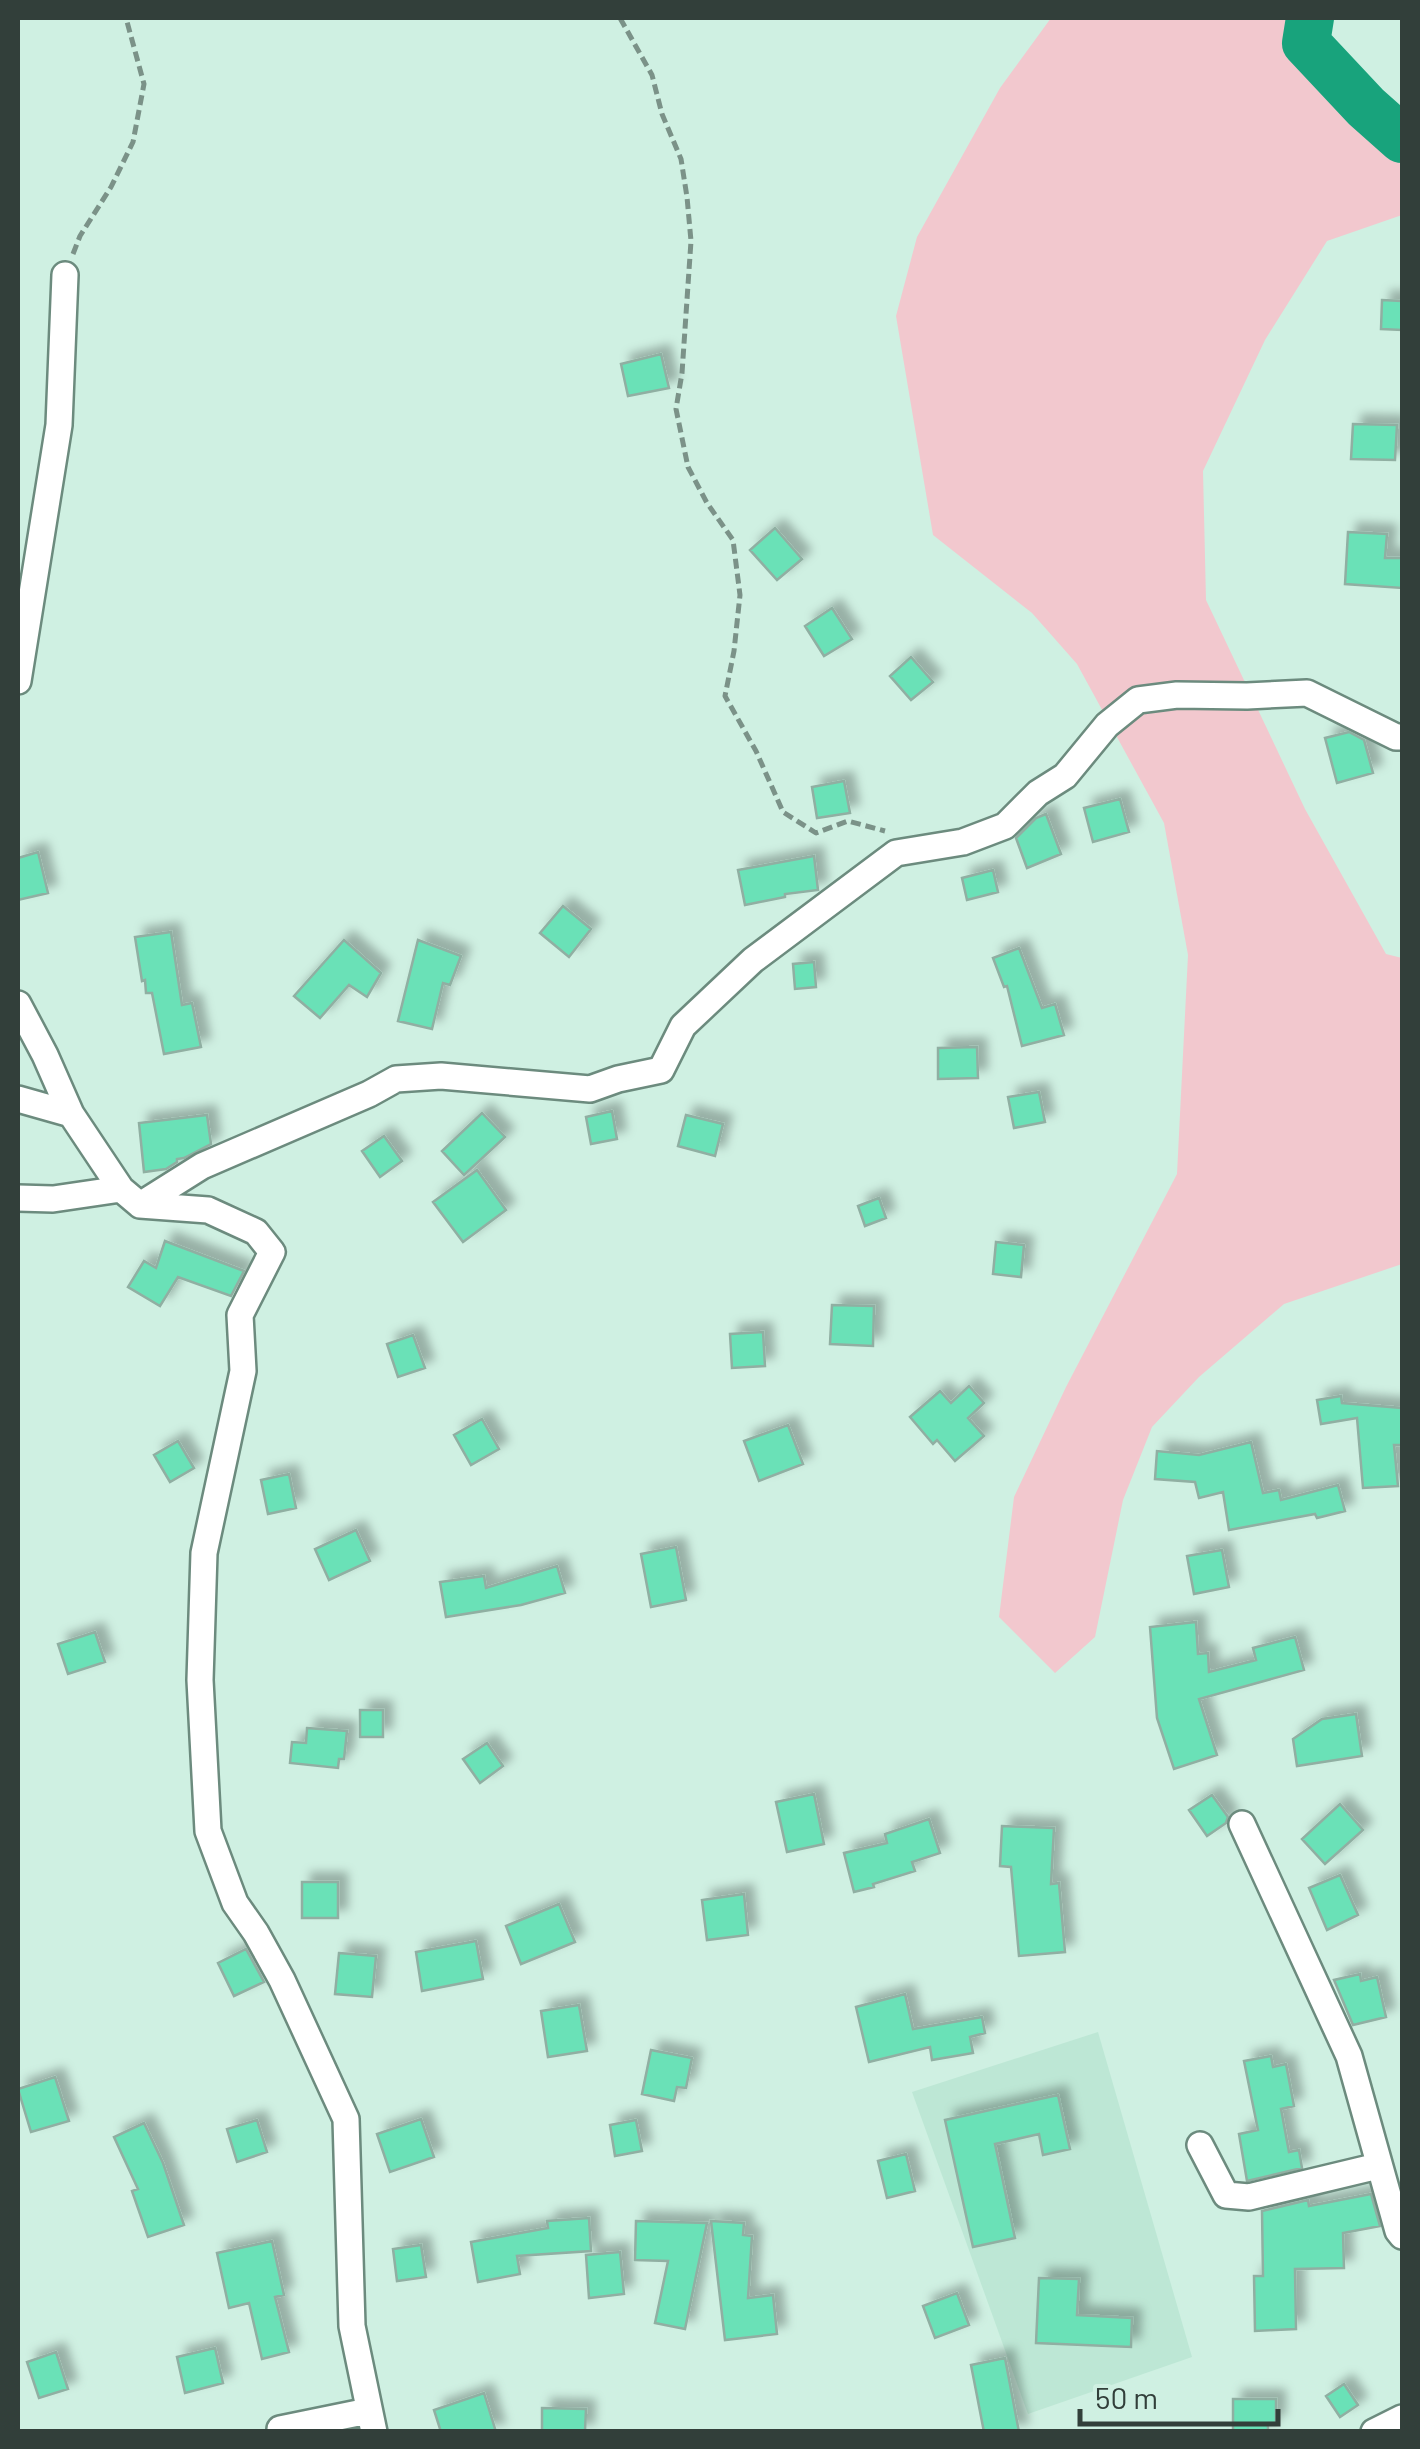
<svg xmlns="http://www.w3.org/2000/svg" width="1420" height="2449" font-family="Barlow,sans-serif">
  <defs>
    <filter id="shadow"><feDropShadow dx="9" dy="-9" stdDeviation="5" flood-color="#0004"/></filter>
  </defs>
  <rect width="100%" height="100%" fill="#cff0e2"/>
  <!-- built -->
  <path fill="#bde7d5" d="M1098,2032L1192,2357L1028,2414L912,2092Z"/>
  <!-- green -->
  <path fill="#f2c8ce" d="M1051,18H1310L1307,43L1366,107L1402,139V215L1327,241L1265,340L1203,471L1206,600L1305,809L1386,954L1402,958V1264L1284,1304L1199,1377L1152,1427L1123,1500L1095,1637L1055,1673L999,1617L1014,1497L1066,1387L1177,1174L1188,955L1164,823L1077,664L1032,613L933,535L896,316L917,237L1000,88Z"/>
  <g fill="none" stroke-linecap="round" stroke-linejoin="round">
    <!-- river -->
    <path stroke="#18a37c" stroke-width="48" d="M1310,18L1306,43L1366,107L1402,139"/>
  </g>
  <!-- building -->
  <path fill="#6ae1b7" stroke="#90afa2" stroke-width="2.5" filter="url(#shadow)" d="M1382,300L1402,301V330L1381,329Z
    M661,354L669,388L628,396L621,364Z
    M1353,424L1397,425L1395,460L1351,459Z
    M775,528L802,559L777,580L750,550Z
    M1348,532L1387,534L1385,558H1402V588L1345,584Z
    M832,608L852,639L824,656L805,626Z
    M911,657L933,682L911,700L890,676Z
    M1349,732L1364,740L1373,773L1337,783L1325,738Z
    M844,781L850,813L817,818L812,787Z
    M1120,799L1129,832L1093,842L1084,808Z
    M1046,814L1061,854L1027,868L1016,838L1036,818Z
    M38,852L48,893L18,900V858Z
    M814,856L818,890L785,894V897L745,905L738,870Z
    M993,870L998,892L967,900L962,878Z
    M563,906L591,929L569,957L540,933Z
    M171,932L182,1005L192,1003L201,1047L164,1054L152,993H146L145,980L142,981L135,937Z
    M344,940L381,973L367,997L349,985L320,1018L294,996Z
    M418,940L461,956L450,985L443,983L432,1029L398,1021Z
    M1019,948L1042,1008L1055,1004L1064,1035L1022,1046L1007,986L1004,987L993,958Z
    M814,962L816,987L795,989L793,964Z
    M977,1047L978,1078L938,1079V1048Z
    M1039,1092L1045,1122L1014,1128L1008,1097Z
    M612,1111L617,1139L591,1144L586,1117Z
    M482,1113L505,1137L464,1175L442,1151Z
    M207,1115L211,1144L184,1158L177,1159V1162L166,1169L144,1172L139,1123Z
    M686,1115L723,1124L715,1156L678,1146Z
    M384,1136L402,1161L380,1177L362,1151Z
    M477,1170L506,1210L463,1242L433,1202Z
    M879,1198L886,1218L865,1226L858,1206Z
    M165,1241L244,1271L231,1296L178,1277L160,1306L128,1287L144,1261L156,1268Z
    M996,1242L1024,1245L1021,1277L993,1274Z
    M832,1305L874,1306L873,1346L830,1344Z
    M763,1332L765,1366L732,1368L730,1334Z
    M413,1335L425,1368L398,1377L387,1344Z
    M969,1386L984,1403L968,1418L984,1436L955,1461L937,1440L933,1444L910,1417L940,1391L951,1403Z
    M1341,1396L1342,1403L1402,1408V1445H1394L1398,1486L1363,1488L1357,1418L1321,1424L1317,1400Z
    M482,1419L499,1449L471,1465L454,1435Z
    M788,1425L803,1464L759,1481L744,1441Z
    M178,1441L194,1468L170,1482L154,1455Z
    M1251,1442L1263,1493L1279,1490L1281,1500L1338,1485L1345,1511L1317,1518L1315,1514L1229,1530L1223,1492L1199,1498L1195,1482L1155,1479L1157,1451L1199,1455Z
    M289,1474L296,1508L268,1514L261,1480Z
    M356,1530L370,1561L329,1580L315,1549Z
    M676,1547L686,1600L651,1607L641,1554Z
    M1222,1550L1229,1587L1194,1594L1187,1556Z
    M557,1566L565,1593L521,1605L446,1617L440,1582L484,1576L486,1588Z
    M1196,1622L1198,1654L1208,1653L1209,1672L1256,1660L1253,1648L1295,1637L1304,1670L1199,1699L1217,1755L1174,1769L1157,1718L1150,1627Z
    M95,1632L105,1662L68,1674L58,1644Z
    M360,1710H383V1737H360Z
    M1356,1714L1362,1756L1297,1766L1293,1739L1322,1719Z
    M307,1728L347,1731L344,1759H339L338,1768L290,1763L292,1742L306,1743Z
    M487,1743L503,1766L480,1783L463,1759Z
    M814,1794L824,1844L787,1852L776,1802Z
    M1212,1795L1228,1817L1226,1823L1207,1836L1189,1810Z
    M1340,1804L1363,1830L1325,1864L1302,1839Z
    M929,1819L940,1853L912,1862L915,1871L873,1884L874,1887L854,1892L844,1853L887,1843L885,1834Z
    M1002,1826L1054,1828L1051,1884L1059,1883L1065,1952L1019,1956L1011,1867L1000,1866Z
    M1340,1875L1358,1915L1327,1930L1309,1888Z
    M302,1882H338V1918H302Z
    M744,1894L748,1935L707,1940L702,1900Z
    M559,1904L575,1942L521,1964L506,1926Z
    M476,1941L483,1979L422,1991L416,1952Z
    M246,1949L264,1982L234,1996L218,1963Z
    M339,1953L376,1956L372,1997L335,1994Z
    M1360,1974L1361,1981L1377,1977L1386,2017L1353,2025L1334,1980Z
    M905,1994L913,2029L982,2017L985,2033L970,2037L973,2053L932,2060L930,2047L869,2062L856,2007Z
    M579,2005L587,2051L548,2057L541,2011Z
    M651,2050L692,2058L686,2088L677,2087L674,2101L642,2094Z
    M1271,2056L1273,2067L1286,2064L1294,2106L1281,2109L1289,2152L1299,2150L1302,2168L1247,2181L1239,2134L1258,2130L1244,2061Z
    M55,2077L69,2121L31,2132L18,2089Z
    M1058,2095L1070,2149L1043,2155L1039,2134L995,2144L1015,2238L973,2247L945,2120Z
    M421,2119L434,2157L390,2172L377,2134Z
    M257,2120L267,2152L237,2162L227,2129Z
    M636,2120L642,2151L615,2156L610,2125Z
    M144,2123L163,2163L184,2225L148,2237L132,2191L138,2189L114,2137Z
    M906,2154L915,2191L887,2198L878,2161Z
    M1371,2194L1380,2226L1343,2233L1344,2268L1295,2269L1296,2329L1255,2331L1254,2276H1263L1262,2211L1308,2200L1309,2206Z
    M589,2218L591,2251L517,2256L520,2274L478,2282L471,2242L548,2228L547,2221Z
    M636,2221L707,2223L685,2329L655,2323L668,2261L635,2260Z
    M711,2221L744,2223L743,2235L752,2236L748,2298L773,2295L777,2334L725,2340Z
    M272,2241L284,2295L275,2297L289,2352L262,2359L249,2303L229,2308L217,2253Z
    M421,2245L426,2277L397,2281L393,2249Z
    M620,2252L624,2294L589,2298L586,2255Z
    M1039,2278L1079,2279L1077,2315L1132,2318L1131,2347L1036,2343Z
    M957,2293L969,2325L935,2338L923,2306Z
    M215,2348L223,2383L185,2393L177,2357Z
    M56,2352L68,2389L39,2398L27,2362Z
    M1005,2358L1019,2432H984L971,2365Z
    M1344,2384L1358,2405L1340,2417L1326,2396Z
    M484,2393L496,2432H441L434,2410Z
    M1233,2399H1276V2423H1268V2432H1233Z
    M542,2408L586,2409L585,2432H542Z"/>
  <g fill="none" stroke-linecap="round" stroke-linejoin="round">
    <!-- minor casing -->
    <g stroke="#6c8b7e" stroke-width="30">
      <path id="minor" d="M18,681L59,425L65,275
        M18,1004L45,1055L71,1114
        M18,1099L71,1114L121,1189
        M18,1198L53,1199L121,1189L140,1205L202,1166L369,1094L396,1079L441,1076L590,1089L618,1079L661,1070L683,1026L753,960L896,853L963,842L1005,826L1038,793L1065,776L1107,725L1138,700L1177,695L1247,696L1307,693L1396,737H1402
        M140,1205L208,1210L256,1232L272,1252L240,1315L243,1371L204,1553L200,1680L208,1831L235,1903L256,1933L282,1980L346,2119L352,2326L374,2432
        M1242,1824L1349,2056L1398,2231L1402,2236
        M1200,2145L1226,2195L1249,2197L1378,2166
        M280,2432V2429L368,2411
        M1374,2432L1402,2418"/>
    </g>
    <!-- path -->
    <path stroke="#7b9288" stroke-width="5" stroke-dasharray="10 5" stroke-linecap="butt" d="M620,18L652,75L662,114L681,159L687,197L691,241L682,373L676,409L688,467L707,503L733,540L740,595L734,651L725,696L756,751L783,812L816,833L848,821L885,831
      M73,254L80,236L111,187L133,142L144,84L126,18"/>
    <!-- minor -->
    <use href="#minor" stroke="#fff" stroke-width="25"/>
  </g>
  <!-- border -->
  <rect width="1420" height="2449" fill="none" stroke="#323f3a" stroke-width="40"/>
  <!-- scale -->
  <path d="M1080 2409v15h198v-15" fill="none" stroke="#323f3a" stroke-width="5"/>
  <text x="1095" y="2409" font-size="30" fill="#323f3a" stroke="#cff0e2" stroke-width="8" paint-order="stroke">50 m</text>
</svg>
